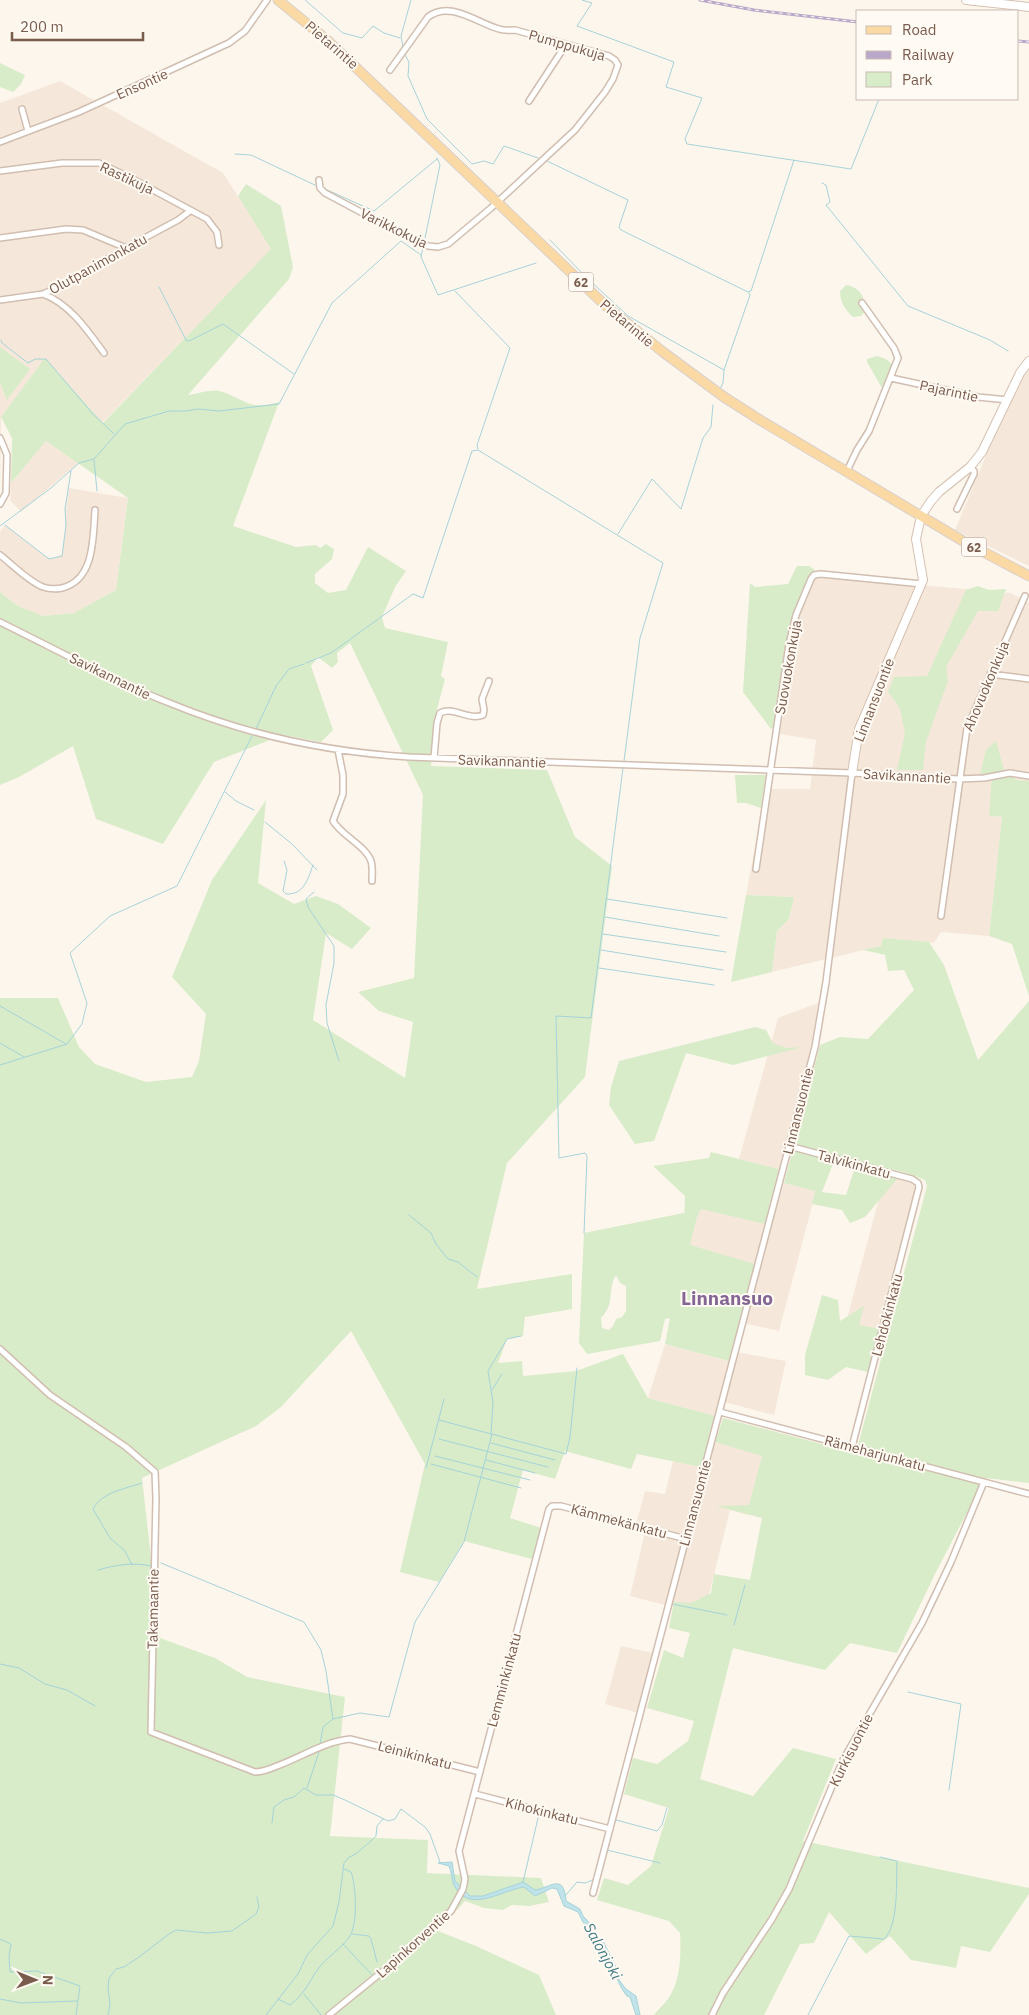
<svg xmlns="http://www.w3.org/2000/svg" width="1029" height="2015" font-family="'IBM Plex Sans',sans-serif">
  <rect width="100%" height="100%" fill="#fdf6ec"/>
  <!-- residential -->
  <path fill="#f5e8da" d="M60,81L223,173L272,249L102,423L45,359L1,417L0,495V103Z
    M1029,368V566L955,530L992,441L1023,376Z
    M46,441L78,463L21,512L10,500L11,483Z
    M69,488L128,498L116,590L74,613L43,616L18,606L0,592V532L5,525L49,559L62,555L66,525L65,517Z
    M819,576L1011,593L1029,603V781L993,779L989,816L1002,817L989,936L941,932L934,943L883,938L881,946L772,972L777,931L789,919L794,897L746,895L766,789H810L816,740L780,734L798,617L814,578Z
    M818,1003L811,1051L779,1169L739,1159L778,1018Z
    M885,1176L914,1182L917,1186L880,1336L845,1326Z
    M784,1183L816,1191L779,1331L739,1322L754,1264L689,1246L697,1217L701,1208L771,1225Z
    M665,1344L728,1361L731,1351L786,1361L774,1415L720,1401L715,1416L648,1398Z
    M715,1442L762,1455L748,1515L730,1510L705,1611L665,1605L630,1596L645,1532L635,1528L645,1491L665,1494L673,1461L708,1468Z
    M621,1646L653,1653L638,1713L605,1704Z"/>
  <!-- green -->
  <path fill="#d8ecc9" fill-rule="evenodd" d="M0,63L25,75L21,84L13,92L0,87Z
    M246,184L281,206L293,267L289,279L188,395C197,394 210,389 219,391C247,399 247,411 279,402L233,526L296,547L316,545L320,548L326,544L334,549L332,559L315,574V583L328,593L346,590L368,547L406,571L395,587L382,617L385,628L448,642L441,676L445,679L435,717L431,766L547,770L575,837L612,866L585,1077L507,1163L477,1289L572,1274V1309L525,1317L523,1336L507,1339L498,1363L522,1361L523,1376L576,1371L623,1354L648,1398L715,1416L701,1467L637,1454L631,1469L565,1451L555,1479L523,1470L510,1518L541,1528L532,1559L464,1541L439,1582L400,1572L425,1464L351,1331L281,1407L256,1426L142,1478L160,1638L215,1658L247,1677L345,1697L330,1836L428,1840L427,1873L541,1878L549,1902L529,1906L512,1905L503,1910L484,1908L465,1901L438,1931L476,1946L539,1975L556,2015H0V998H58L79,1047L95,1064L146,1082L192,1077L199,1061L206,1014L172,977L212,880L266,800L258,883L294,904L316,896L338,904L371,928L352,949L326,933L313,1020L405,1078L413,1022L379,1011L358,992L414,978L423,795L350,643L337,653L338,662L332,668L318,657L311,666L333,730L321,742L283,735L214,762L163,844L96,819L73,746L19,777L0,785V592L18,606L43,616L74,613L116,590L128,498L46,441L11,483L12,438L1,417L45,358L103,423L271,249L238,196Z
    M846,285C861,288 863,296 867,309L861,316L853,317C845,310 840,302 840,291Z
    M0,347L30,369L7,400L0,383Z
    M877,356C900,362 892,372 885,389L882,388L867,362V359Z
    M797,566H809L815,570C784,616 782,673 774,727L771,729L743,692L750,583L755,587L788,584Z
    M978,586L989,590L1006,589L998,611H978L946,667L948,681L926,742L923,770H897L905,733L900,708L888,692L894,677L927,676L966,590Z
    M996,741L1004,770L1016,780L1029,781V996L1012,944L989,936L1002,817L989,816L992,774H980L986,750Z
    M735,775H766L761,808L746,803H737Z
    M746,895L794,897L789,919L777,931L772,972L731,982Z
    M883,938L929,942L944,965L978,1060L1029,1001V1483L985,1478L935,1574L897,1653L850,1643L825,1670L733,1648L700,1779L753,1796L793,1748L836,1759L803,1841L1029,1888V1894L990,1952L961,1946L956,1968L911,1960L890,1936L866,1954L829,1912L814,1943L800,1944L764,2015H654C659,2008 667,2002 671,1994C681,1976 681,1952 680,1933L669,1921L597,1900L604,1878L628,1885L651,1866L669,1808L624,1794L633,1758L657,1764L688,1741L694,1721L647,1708L664,1650L683,1658L690,1633L669,1628L674,1602L691,1603L711,1593L714,1574L750,1580L762,1518L716,1506L749,1505L762,1456L715,1442L723,1418L856,1453L927,1186L925,1180L903,1172L836,1156L822,1192L846,1195L855,1167L898,1178L865,1217L850,1223L842,1210L812,1204L815,1191L784,1183L820,1045L840,1037L868,1039L914,990L904,970L888,971L885,955L863,950L881,946Z
    M755,1027L766,1030L773,1043L786,1048L803,1047L733,1065L686,1053L654,1141L635,1144L609,1105L611,1087L619,1061Z
    M711,1152L779,1169L765,1224L701,1209L697,1217L690,1245L755,1264L729,1361L665,1344L670,1318L665,1319L660,1341L587,1354L579,1343L584,1233L684,1213V1219L685,1196L653,1166L709,1158ZM616,1275L620,1283L626,1286V1311L622,1317L616,1319L613,1326L609,1330L602,1328L601,1318C616,1303 607,1289 616,1275Z
    M822,1295L838,1300L840,1321L864,1306L859,1325L879,1329L868,1372L846,1367L828,1380L805,1375V1355Z"/>
  <!-- water -->
  <path fill="#bfe3e8" stroke="#a5d3da" d="M452,1862L455,1881L470,1896H483L523,1882L535,1890C550,1888 564,1872 566,1901L580,1909L583,1916L595,1929L596,1938L604,1943L617,1969L619,1980L626,1989L636,1996L640,2015H636L630,1997L627,1996C613,1980 612,1949 593,1940L591,1932L583,1922L578,1912L564,1906L557,1889L552,1888L535,1896L524,1887L519,1888C498,1893 467,1913 454,1885C451,1879 452,1872 449,1866L438,1863Z"/>
  <g fill="none" stroke-linecap="round" stroke-linejoin="round">
    <!-- stream -->
    <path stroke="#a5d3da" stroke-width="1" d="M305,0L343,33L362,38L373,26L384,33L400,38
      M582,0L592,3L577,26L674,62L666,87L702,98L685,139L687,144L851,169L879,99
      M403,47L401,36L411,0
      M404,53L409,62L408,76L427,119L472,164L484,161L493,164L504,146L541,159
      M235,154L251,155L319,187
      M545,160L628,200L619,227L621,230L748,292L751,291L794,160
      M822,183L826,185L830,202L826,205L908,306L990,340L1008,351
      M325,189L374,211L437,159
      M550,240L586,277L628,316L724,370
      M424,243L440,165L437,158
      M423,247L421,257L438,295L536,263
      M159,287L186,340L189,341L223,324L294,374
      M455,291L510,348L477,445L478,449
      M1,340L2,343L28,363L35,359H46L92,413L114,434
      M720,389L723,383L724,370L750,295L749,293
      M94,460L97,491
      M5,525L49,559L62,556L66,525L65,509L71,471
      M0,526L51,488L79,463L94,459L125,424L169,411H186L198,409L219,411L279,404L332,303L401,241L421,255
      M618,534L652,479L681,509L703,438L711,427L713,405
      M306,663L331,653L413,594L423,598L472,451L478,450L663,563L640,638L624,761
      M256,729L276,686L289,669L304,664
      M225,792L236,801L254,810
      M265,822L292,844L317,870
      M284,861L287,870L283,891L286,894C304,895 308,879 313,865
      M314,892L306,899L308,907L334,946V963L326,1005L327,1023L339,1061
      M607,899L727,918
      M605,917L719,936
      M603,934L726,952
      M601,950L723,970
      M599,968L714,985
      M0,1006L66,1044
      M0,1043L24,1057
      M0,1065L67,1044L82,1024L87,1003L70,953L110,916L177,886L252,736
      M409,1215L431,1233L436,1244L448,1259L458,1262L477,1277
      M584,1233L587,1156L585,1153L559,1158L556,1016L591,1018L623,768
      M492,1390L502,1374
      M439,1420L566,1454L570,1437L577,1368
      M491,1433L493,1403L488,1371L507,1339L521,1336
      M439,1439L548,1467
      M491,1443L555,1460
      M435,1456L530,1480
      M486,1460L535,1473
      M431,1464L521,1488
      M426,1468L444,1399
      M161,1563L304,1622L321,1650L326,1671L333,1719
      M132,1565L125,1551L110,1538L93,1509C102,1492 125,1489 142,1483
      M98,1570C114,1565 134,1562 151,1566
      M672,1604L727,1615
      M734,1625L745,1585
      M0,1664L19,1668L45,1684L67,1690L95,1706
      M908,1692L961,1704L949,1790
      M320,1745L323,1727L333,1719L360,1713L389,1717L415,1622L464,1542L492,1434
      M307,1788L320,1749
      M272,1823L274,1807L284,1800L294,1797L304,1788L316,1795H333L345,1800L388,1821L395,1819L401,1809L425,1827L430,1834L440,1862
      M612,1829L616,1820L657,1831L662,1825L667,1808
      M607,1850L660,1863
      M600,1876L604,1859
      M523,1882L539,1814
      M565,1896L577,1882L585,1883L593,1880L595,1875
      M352,1934L369,1936L371,1939L377,1962
      M0,1939L11,1944L9,1956L10,1972L37,1971L80,1986L76,2015
      M343,1944L373,1976
      M304,1994L321,2015
      M0,1999L21,2003L77,2001
      M278,1999L290,2005C306,1992 307,1985 318,1969C327,1957 342,1948 350,1936C358,1923 356,1885 351,1872L344,1869
      M108,2015L110,2004L108,1988L109,1978L116,1969L124,1967L139,1957L169,1934L176,1930L207,1933L232,1931L256,1914L259,1907L257,1897
      M266,2015L298,1974L307,1955L333,1926L339,1902L344,1863L348,1858L357,1853L372,1840L376,1836L377,1826L383,1819
      M808,2015L849,1936L884,1939C899,1926 896,1880 897,1861L880,1857"/>
    <!-- street casing -->
    <g stroke="#d1beb0" stroke-width="8">
      <path id="street" d="M529,101L565,46
        M22,109L28,131
        M0,142L79,112L229,43L245,31L267,0
        M0,171L62,163H99L129,177L207,219L217,232L219,245
        M319,180L320,188L325,193L417,242L428,246L438,247L448,244L491,208L575,130L605,92L613,79L618,65L615,60L609,56L515,30C509,30 504,31 499,29C477,23 450,0 428,17L390,70
        M0,238L66,229L83,230L126,248
        M43,294C70,304 88,331 104,353
        M0,300L43,294L73,280L126,248L178,220L190,211
        M891,378L978,397L1008,400
        M0,438L7,455L6,493L0,504
        M847,471L857,450L869,431L898,358L894,348L862,303
        M957,509L974,474V471L970,467
        M0,555C13,565 28,581 43,587C49,589 57,589 62,588C95,580 93,537 95,510
        M0,622C57,650 113,681 172,704C248,735 328,752 409,757L852,773L958,779L984,778L1010,773L1029,776
        M990,674L1029,679
        M338,750L343,775V794L333,821C342,836 366,846 371,861C373,867 372,874 372,881
        M434,758L437,723L440,713C454,706 469,721 483,715L484,710L482,699L489,681
        M756,869L789,644L796,615L811,579L814,575L821,574L922,584
        M941,916L967,728L1025,596
        M789,1146L912,1179L918,1183L919,1187L852,1447
        M0,1349L50,1395L126,1447L155,1472L156,1498L151,1732L255,1772C263,1772 270,1769 277,1766C302,1757 323,1742 350,1739L480,1772
        M720,1412L1029,1494
        M475,1794L610,1829
        M593,1893L815,1047L826,982L852,773
        M329,2015L388,1967L451,1911L463,1889L465,1879L459,1851L549,1509L552,1506H561L686,1539
        M712,2015L723,1993L772,1919L789,1889L843,1760L922,1623L951,1562L984,1482"/>
    </g>
    <!-- secondary casing -->
    <g stroke="#d6c0b0" stroke-width="10">
      <path id="secondary" d="M966,0L1029,7
        M852,773L859,729L923,580L916,539L921,516L931,501L939,492L970,467L982,452L1020,373L1029,361"/>
    </g>
    <!-- primary casing -->
    <g stroke="#dad1cd" stroke-width="11">
      <path id="primary" d="M278,0L327,40L606,306L663,352L724,397L760,420L963,541L1029,576"/>
    </g>
    <!-- street -->
    <use href="#street" stroke="#fff" stroke-width="5"/>
    <!-- secondary -->
    <use href="#secondary" stroke="#fff" stroke-width="8"/>
    <!-- primary -->
    <use href="#primary" stroke="#fbd9a5" stroke-width="9"/>
    <!-- rail casing -->
    <g stroke="#b9a8c9" stroke-width="3">
      <path id="rail" d="M700,0L754,10L858,22
        M1018,41L1029,42"/>
    </g>
    <!-- rail -->
    <use href="#rail" stroke="#fffaf3" stroke-width="1" stroke-dasharray="4" stroke-linecap="butt"/>
  </g>
  <g text-anchor="middle" dominant-baseline="central" stroke-width="4" stroke-linejoin="round" paint-order="stroke">
    <!-- shield labels -->
    <g fill="#fffaf3" stroke="#a28b7f" stroke-width="1">
      <rect x="568.5" y="272.5" width="25" height="19" rx="4"/>
      <rect x="961.5" y="537.5" width="25" height="19" rx="4"/>
    </g>
    <g font-size="12" font-weight="bold" fill="#7a5c4d">
      <text x="581" y="282">62</text>
      <text x="974" y="547">62</text>
    </g>
    <!-- street labels -->
    <g font-size="14" fill="#7a5c4d" stroke="#fffaf3">
      <text transform="translate(332 45) rotate(41)">Pietarintie</text>
      <text transform="translate(567 45) rotate(16)">Pumppukuja</text>
      <text transform="translate(142 84) rotate(-24)">Ensontie</text>
      <text transform="translate(127 178) rotate(25)">Rastikuja</text>
      <text transform="translate(394 228) rotate(26)">Varikkokuja</text>
      <text transform="translate(98 264) rotate(-29)">Olutpanimonkatu</text>
      <text transform="translate(627 323) rotate(40)">Pietarintie</text>
      <text transform="translate(949 391) rotate(12)">Pajarintie</text>
      <text transform="translate(788 667) rotate(-80)">Suovuokonkuja</text>
      <text transform="translate(110 676) rotate(26)">Savikannantie</text>
      <text transform="translate(986 686) rotate(-67)">Ahovuokonkuja</text>
      <text transform="translate(874 700) rotate(-69)">Linnansuontie</text>
      <text transform="translate(502 761) rotate(2)">Savikannantie</text>
      <text transform="translate(907 776) rotate(3)">Savikannantie</text>
      <text transform="translate(798 1111) rotate(-76)">Linnansuontie</text>
      <text transform="translate(854 1164) rotate(15)">Talvikinkatu</text>
      <text transform="translate(887 1315) rotate(-75)">Lehdokinkatu</text>
      <text transform="translate(875 1453) rotate(15)">Rämeharjunkatu</text>
      <text transform="translate(695 1503) rotate(-75)">Linnansuontie</text>
      <text transform="translate(619 1521) rotate(15)">Kämmekänkatu</text>
      <text transform="translate(153 1609) rotate(-89)">Takamaantie</text>
      <text transform="translate(504 1680) rotate(-75)">Lemminkinkatu</text>
      <text transform="translate(851 1750) rotate(-63)">Kurkisuontie</text>
      <text transform="translate(415 1755) rotate(15)">Leinikinkatu</text>
      <text transform="translate(542 1811) rotate(14)">Kihokinkatu</text>
      <text transform="translate(413 1944) rotate(-42)">Lapinkorventie</text>
    </g>
    <!-- water labels -->
    <g font-size="15" font-style="italic" fill="#437c86" stroke="#fffaf3">
      <text transform="translate(603 1951) rotate(61)">Salonjoki</text>
    </g>
    <!-- district labels -->
    <g font-size="19" font-weight="bold" fill="#846695" stroke="#fffaf3">
      <text x="727" y="1298">Linnansuo</text>
    </g>
  </g>
  <!-- legend -->
  <rect x="856" y="10" width="162" height="90" fill="#fffaf3" stroke="#cabbb1"/>
  <rect x="866" y="26" width="25" height="8" fill="#fbd9a5" stroke="#cabbb1"/>
  <text x="902" y="35" font-size="15" fill="#7a5c4d">Road</text>
  <rect x="866" y="51" width="25" height="8" fill="#b9a8c9" stroke="#cabbb1"/>
  <text x="902" y="60" font-size="15" fill="#7a5c4d">Railway</text>
  <rect x="866" y="72" width="25" height="15" fill="#d8ecc9" stroke="#cabbb1"/>
  <text x="902" y="85" font-size="15" fill="#7a5c4d">Park</text>
  <!-- north arrow -->
  <g transform="translate(35 1980) rotate(91)" stroke="#fffaf3" stroke-width="4" paint-order="stroke">
  <path d="M0-4L9 19L0 12L-9 19Z" fill="#7a5c4d"/>
  <text y="-8" font-size="14" font-weight="bold" text-anchor="middle" fill="#7a5c4d">N</text>
  </g>
  <!-- scale -->
  <path d="M12 32v8h131v-8" fill="none" stroke="#7a5c4d" stroke-width="2.5"/>
  <text x="20" y="32" font-size="15" fill="#7a5c4d" stroke="#fffaf3" stroke-width="4" paint-order="stroke">200 m</text>
</svg>
